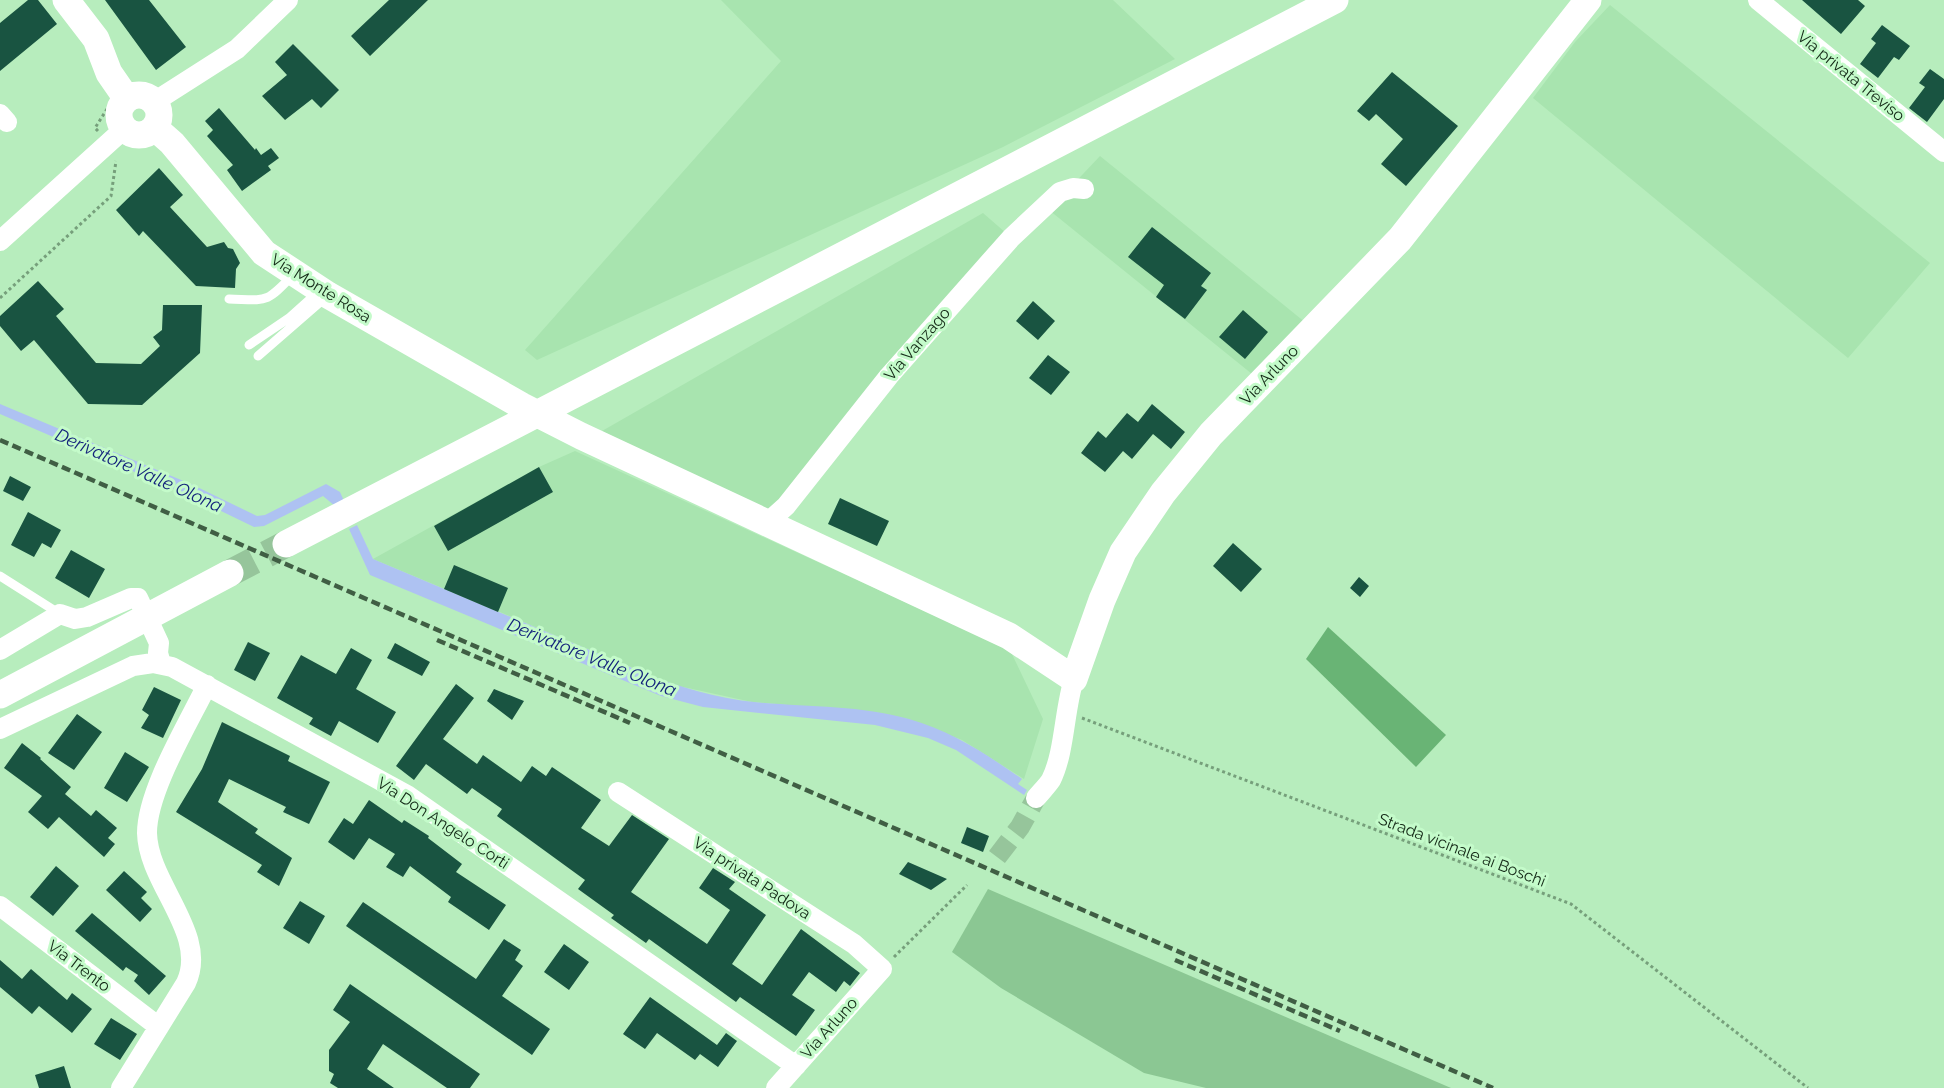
<svg xmlns="http://www.w3.org/2000/svg" width="1944" height="1088" font-family="Raleway,sans-serif">
  <rect width="100%" height="100%" fill="#b7edbd"/>
  <!-- built -->
  <path fill="#a8e4af" d="M721,0H1113L1175,59L1003,147L537,360L525,350L781,61Z
    M1610,5L1930,263L1848,358L1533,98L1575,42Z
    M1100,156L1306,323L1252,374L1049,210Z
    M983,213L1006,233L766,515L602,431Z
    M575,451L1010,650L1043,719L1024,779L962,740L908,719L879,713L752,702L674,685L373,559L539,467Z"/>
  <!-- green -->
  <path fill="#8bc793" d="M988,889L1451,1088H1206L1144,1073L1001,988L952,952Z"/>
  <!-- forest -->
  <path fill="#69b475" d="M1328,627L1446,735L1416,767L1306,659Z"/>
  <!-- water -->
  <path fill="#aec2f2" d="M0,404L193,485L257,516L265,515L326,484L340,492L344,501L335,506L323,496L264,526L254,527L188,495L0,414Z
    M357,525L373,559L644,673C679,687 716,698 754,702C805,707 860,705 909,719C952,731 986,754 1022,779L1018,784L1027,790L1024,795L956,750L928,738L875,725L703,707L661,696L370,575L349,529Z"/>
  <!-- building -->
  <path fill="#195441" d="M28,0H38L57,24L0,71V23Z
    M105,0H149L186,47L156,70Z
    M389,0H428L370,56L351,36Z
    M1802,0H1858L1865,6L1841,34Z
    M1882,25L1910,46L1899,60L1894,57L1878,78L1860,64L1876,43L1871,39Z
    M293,44L339,90L321,108L312,99L285,120L262,96L287,75L275,62Z
    M1930,69L1944,79V99L1927,122L1909,108L1925,87L1919,83Z
    M1392,72L1458,126L1406,186L1381,164L1403,139L1376,114L1369,121L1357,111Z
    M219,108L255,150L256,148L261,155L271,148L279,158L268,166L271,170L242,191L227,170L233,165L207,136L213,130L205,121Z
    M159,168L183,195L170,207L207,247L224,242L228,248L233,249L240,263L236,269L235,288L196,286L143,231L139,236L116,210Z
    M1152,227L1211,273L1201,286L1207,290L1185,319L1156,297L1164,285L1128,257Z
    M38,281L64,309L56,316L96,363L141,364L160,346L153,337L162,330L163,305H202L200,353L142,405L88,404L34,340L21,351L0,326V316Z
    M1033,301L1055,321L1038,340L1016,321Z
    M1243,310L1268,332L1245,359L1219,337Z
    M1048,355L1070,372L1051,395L1029,378Z
    M1152,404L1185,432L1171,449L1153,434L1132,459L1123,451L1105,472L1081,453L1098,431L1106,438L1127,413L1138,422Z
    M539,467L553,492L448,551L434,526Z
    M10,476L31,487L23,501L3,491Z
    M840,498L889,521L877,546L828,524Z
    M28,512L61,530L51,548L42,543L34,557L11,545Z
    M1233,543L1262,569L1241,592L1213,566Z
    M71,550L105,569L89,598L55,578Z
    M454,565L508,588L498,612L444,589Z
    M1359,577L1369,586L1360,597L1350,588Z
    M248,642L270,653L255,681L234,670Z
    M395,643L430,662L422,676L387,658Z
    M351,648L372,660L356,689L396,712L378,743L339,721L331,736L309,724L313,718L277,698L301,655L336,674Z
    M456,684L474,698L443,739L477,764L483,755L521,782L532,766L546,776L552,767L601,800L581,828L609,846L632,815L669,839L631,892L707,944L730,910L699,888L713,868L735,882L729,889L766,915L732,964L762,985L801,929L860,973L850,986L844,981L836,992L809,972L792,995L815,1010L796,1036L740,997L736,1002L649,939L646,943L611,918L614,915L578,889L585,880L497,816L502,809L472,788L467,794L426,764L414,780L396,766Z
    M154,687L181,700L163,738L141,728L149,715L142,710Z
    M494,689L524,701L512,720L487,701Z
    M77,714L102,732L74,770L48,753Z
    M222,722L290,756L288,761L330,782L309,824L283,812L286,807L229,779L218,802L258,829L255,833L292,858L279,886L257,872L262,865L176,812L202,769Z
    M22,743L41,758L40,759L71,787L65,794L91,816L96,810L117,828L108,838L115,844L104,857L59,817L48,829L28,812L42,796L4,768Z
    M125,752L149,767L127,802L104,788Z
    M369,800L402,823L404,820L429,836L428,838L462,864L456,872L506,905L489,930L448,902L451,897L410,866L403,877L386,867L395,854L369,838L354,860L328,842L344,818L353,824Z
    M967,827L989,836L983,852L961,843Z
    M908,862L947,879L931,890L899,874Z
    M56,866L79,886L53,916L30,897Z
    M124,871L147,892L141,898L152,909L140,922L106,890Z
    M300,901L325,916L309,944L283,928Z
    M363,902L476,979L504,939L521,950L515,960L523,966L502,996L550,1029L532,1055L346,926Z
    M92,913L166,976L149,995L134,981L138,975L126,967L123,971L75,931Z
    M564,944L589,962L569,990L544,972Z
    M0,960L22,979L31,969L67,1000L72,993L92,1009L72,1033L39,1006L32,1014L0,987Z
    M350,984L480,1074L470,1088H447L383,1044L367,1069L394,1088H338L330,1083L334,1074L329,1071V1050L350,1022L333,1010Z
    M650,997L717,1045L726,1033L737,1041L718,1067L700,1054L695,1060L657,1033L645,1049L623,1034Z
    M111,1018L137,1034L120,1060L94,1044Z
    M64,1066L71,1088H39L35,1075Z"/>
  <g fill="none" stroke-linecap="round" stroke-linejoin="round">
    <!-- street-tunnel -->
    <path stroke="#96c59b" stroke-width="20" stroke-dasharray="20 10" stroke-linecap="butt" d="M997,857L1020,827L1036,798"/>
    <!-- secondary-tunnel -->
    <path stroke="#96c59b" stroke-width="27" stroke-dasharray="27 14" stroke-linecap="butt" d="M230,573L286,544"/>
    <!-- path -->
    <path stroke="#769f7b" stroke-width="3" stroke-dasharray="3 3" stroke-linecap="butt" d="M98,131L95,128L107,109
      M0,298L111,196L116,161
      M1082,718L1571,904L1808,1088
      M894,957L967,885"/>
    <!-- lane -->
    <path stroke="#fff" stroke-width="9" d="M229,299C267,300 265,304 292,276
      M249,345L289,318L318,292
      M258,356L327,296
      M0,576L60,614"/>
    <!-- street -->
    <path stroke="#fff" stroke-width="20" d="M1758,0L1944,152
      M154,102L237,49L288,0
      M0,114L7,122
      M0,241L124,129
      M767,523L786,506L889,376L1011,238L1060,192L1073,188L1084,189
      M0,650L60,614L75,619L87,617L131,598H138L159,643L158,653L161,664
      M0,729L133,666L153,663L172,667L407,795L796,1066
      M618,792L854,944L882,969L776,1088
      M1036,798C1041,792 1047,786 1051,780C1065,752 1064,710 1074,679
      M0,906L159,1027
      M121,1088L186,983C209,934 148,884 147,833C147,791 188,724 207,685"/>
    <!-- secondary -->
    <path stroke="#fff" stroke-width="27" d="M66,0L96,39L109,73L127,99
      M119 115a20 20 0 1 1 40 0a20 20 0 1 1-40 0Z
      M155,128L172,143L264,253L328,295L522,406L581,436L1009,636L1074,679L1102,600L1123,552L1163,493L1211,434L1400,239L1588,0
      M286,544L1335,0
      M0,695L230,573"/>
    <!-- rail -->
    <path stroke="#405e44" stroke-width="4.5" stroke-dasharray="9 4.5" stroke-linecap="butt" d="M0,440L1493,1088
      M437,640L630,723
      M1175,960L1340,1031"/>
  </g>
  <g text-anchor="middle" dominant-baseline="central" stroke-width="6" stroke-linejoin="round" paint-order="stroke">
    <!-- street labels -->
    <g font-size="16" fill="#122715" stroke="#c4fbca">
      <text transform="translate(1851 76) rotate(39)">Via privata Treviso</text>
      <text transform="translate(321 288) rotate(32)">Via Monte Rosa</text>
      <text transform="translate(917 344) rotate(-49)">Via Vanzago</text>
      <text transform="translate(1269 375) rotate(-46)">Via Arluno</text>
      <text transform="translate(443 823) rotate(33)">Via Don Angelo Corti</text>
      <text transform="translate(1462 850) rotate(21)">Strada vicinale ai Boschi</text>
      <text transform="translate(752 878) rotate(33)">Via privata Padova</text>
      <text transform="translate(79 966) rotate(37)">Via Trento</text>
      <text transform="translate(829 1028) rotate(-48)">Via Arluno</text>
    </g>
    <!-- water labels -->
    <g font-size="18" font-style="italic" fill="#14237c" stroke="#c4fbca">
      <text transform="translate(139 470) rotate(24)">Derivatore Valle Olona</text>
      <text transform="translate(592 657) rotate(22)">Derivatore Valle Olona</text>
    </g>
  </g>
</svg>
